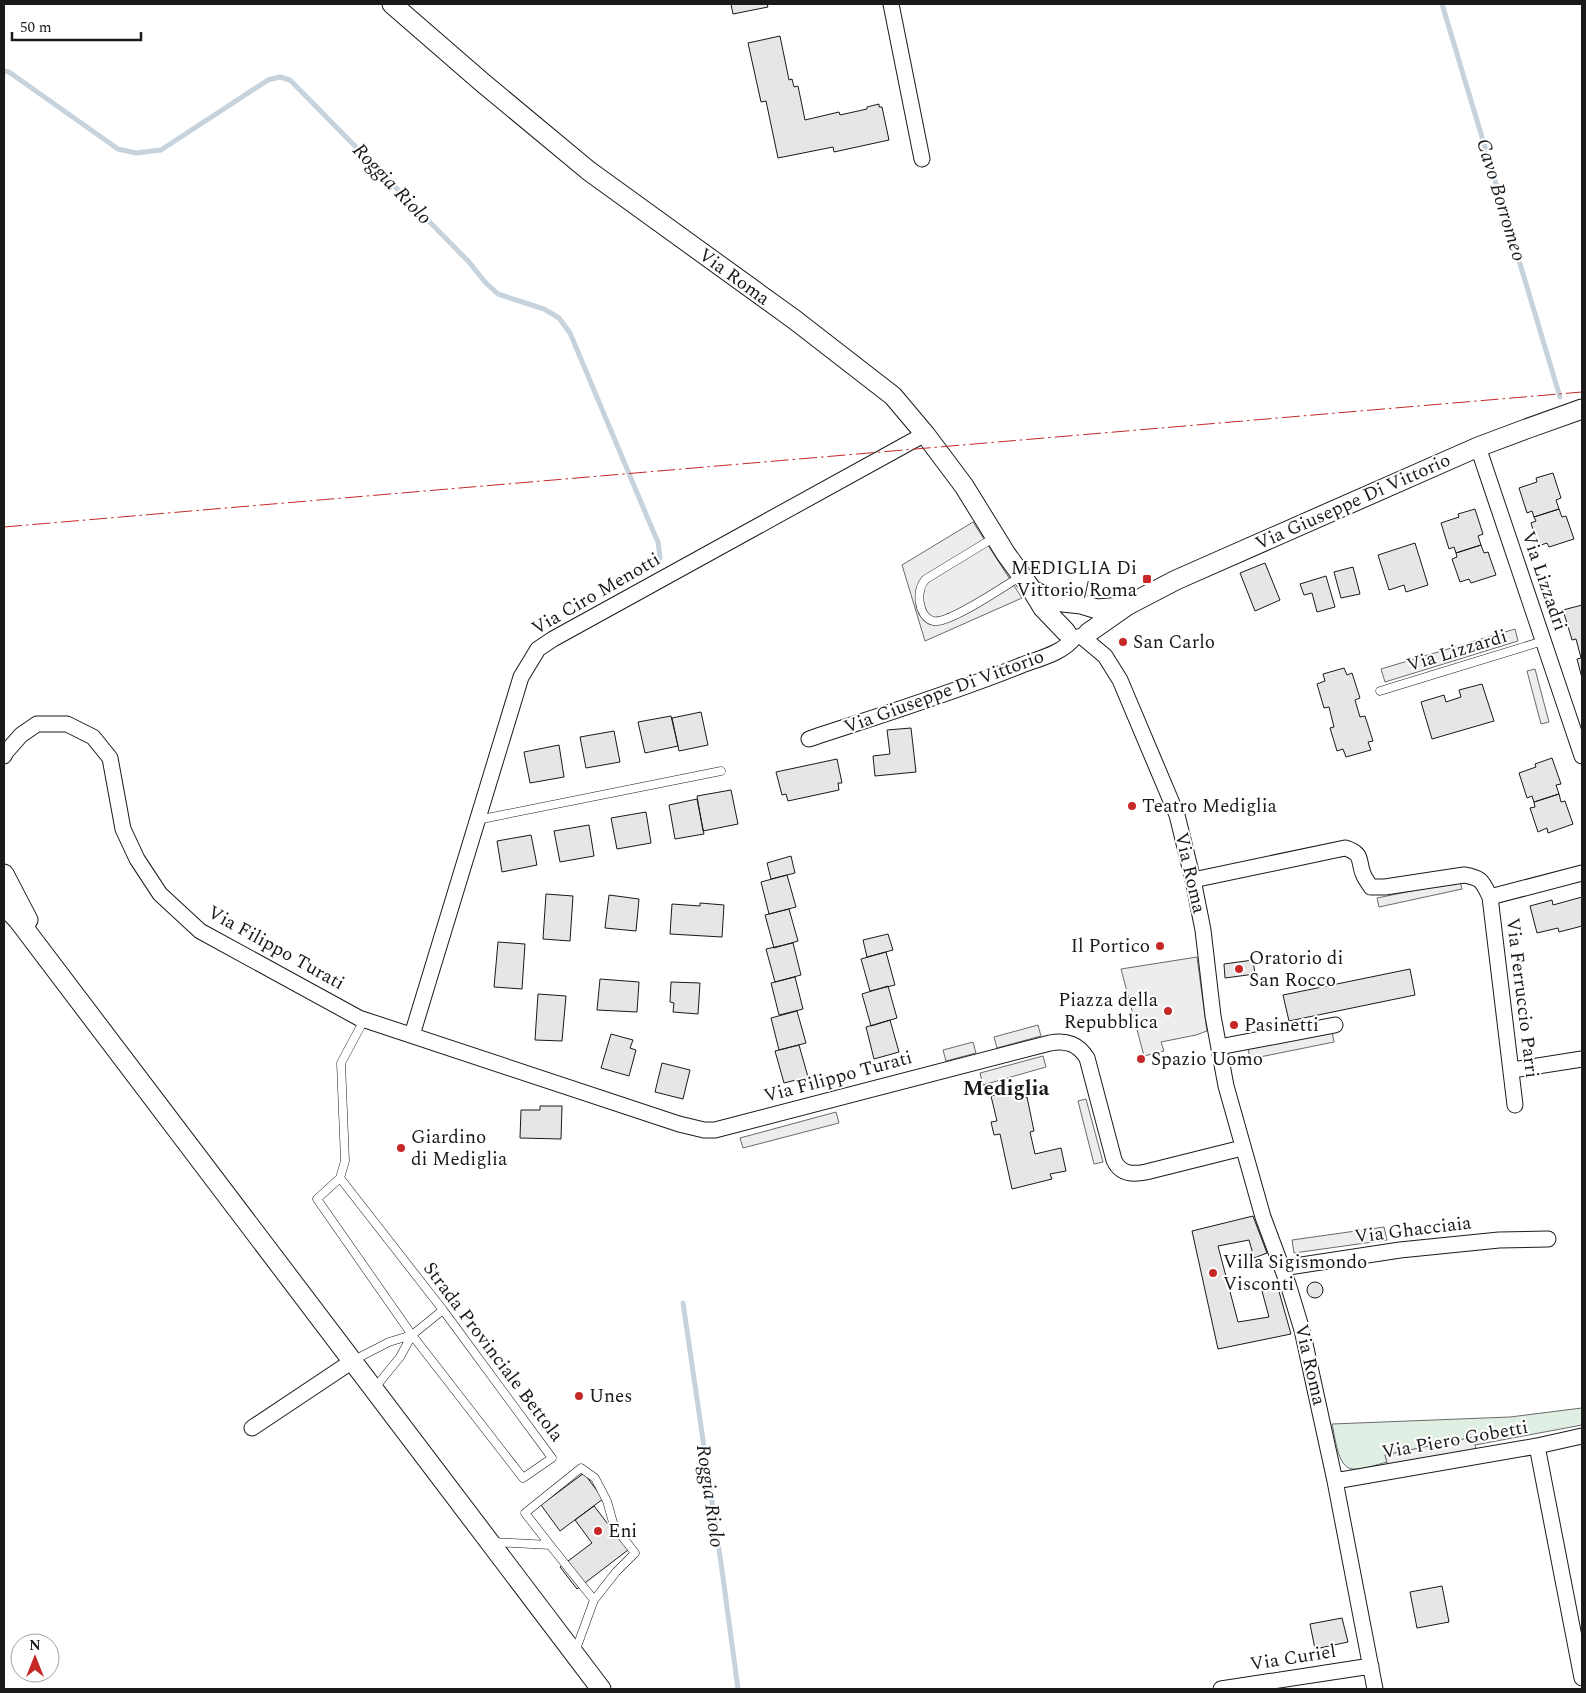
<svg xmlns="http://www.w3.org/2000/svg" width="1586" height="1693" font-family="Spectral,serif">
  <rect width="100%" height="100%" fill="#fff"/>
  <!-- green -->
  <path fill="#e0efe3" stroke="#6a6a6a" d="M1582,1408V1425L1475,1445L1473,1438L1385,1455L1387,1462C1376,1465 1362,1470 1352,1469C1337,1467 1335,1435 1332,1424L1510,1417Z"/>
  <!-- parking -->
  <path fill="#ededed" stroke="#6a6a6a" d="M973,522L1022,598L925,641L902,565Z
    M1515,629L1518,641L1385,682L1381,669Z
    M1535,669L1549,722L1541,724L1527,671Z
    M1460,881L1462,889L1379,907L1377,898Z
    M1197,957L1207,1031L1196,1035L1161,1042L1164,1051L1144,1056L1121,969Z
    M1038,1025L1041,1036L997,1048L994,1037Z
    M1332,1031L1334,1042L1250,1059L1248,1048Z
    M973,1042L976,1053L946,1061L943,1050Z
    M1043,1056L1046,1067L983,1085L980,1073Z
    M1086,1099L1103,1162L1094,1164L1078,1101Z
    M836,1112L839,1123L743,1148L740,1138Z
    M1384,1227L1387,1240L1294,1253L1292,1240Z
    M1473,1437L1476,1449L1388,1466L1385,1455Z"/>
  <g fill="none" stroke-linecap="round" stroke-linejoin="round">
    <!-- stream -->
    <path stroke="#c6d2dc" stroke-width="5" d="M1442,4L1560,397
      M4,71L9,72L118,149L136,153L161,150L268,80L280,77L290,80L469,262L485,282L498,294L544,309L559,318L570,333L651,526L658,542L660,558
      M683,1303L722,1570L738,1689"/>
  </g>
  <!-- building -->
  <path fill="#e6e6e6" stroke="#1a1a1a" d="M731,4H770H767L768,7L733,14Z
    M780,36L789,80L792,79L794,87L798,86L805,120L839,112L840,115L867,109V107L879,104V107H882L889,140L834,152L833,147L778,158L766,101L761,102L748,43Z
    M1553,473L1561,498L1556,500L1559,509L1534,517L1532,511L1527,513L1519,488L1537,482L1536,478Z
    M1475,509L1483,534L1478,536L1481,545L1456,553L1454,547L1449,549L1441,523L1459,517L1458,514Z
    M1559,509L1562,517L1566,516L1574,539L1549,547L1547,543L1538,546L1531,523L1536,521L1534,517Z
    M1415,543L1428,585L1406,592L1404,585L1389,590L1378,555Z
    M1481,545L1484,553L1488,552L1496,575L1471,583L1469,579L1460,582L1452,559L1457,557L1456,553Z
    M1265,563L1280,600L1255,611L1240,573Z
    M1353,567L1360,594L1341,598L1334,572Z
    M1326,576L1335,607L1317,612L1312,593L1304,595L1300,584Z
    M1582,605V678L1577,659L1581,658L1576,639L1572,640L1563,610Z
    M1344,668L1347,675L1352,673L1360,698L1355,700L1360,717L1365,716L1373,741L1368,742L1371,750L1346,757L1343,749L1337,751L1330,728L1334,727L1329,707L1324,708L1317,684L1325,681L1323,674Z
    M1482,684L1494,721L1432,739L1421,702L1444,695L1446,702L1461,697L1459,690Z
    M701,712L708,745L679,751L672,718Z
    M671,716L678,746L645,753L638,722Z
    M911,728L916,772L875,776L873,756L890,754L887,730Z
    M614,731L620,762L586,768L580,737Z
    M559,745L564,777L530,783L524,752Z
    M1552,758L1561,784L1556,785L1559,794L1534,802L1532,796L1527,798L1519,773L1536,767L1535,764Z
    M837,759L842,783H838L839,790L788,801L786,794L782,795L776,772Z
    M731,790L738,824L703,831L697,796Z
    M1559,794L1561,802L1565,801L1573,824L1548,833L1547,828L1538,832L1530,808L1535,807L1534,802Z
    M697,799L704,834L675,839L669,805Z
    M646,812L651,843L617,849L611,818Z
    M589,825L594,856L560,862L554,831Z
    M531,835L537,865L502,872L497,841Z
    M791,856L795,873L771,879L767,863Z
    M787,875L796,907L769,914L761,882Z
    M546,894L573,896L570,941L543,939Z
    M609,895L639,899L636,931L605,928Z
    M1582,897V926L1559,932L1558,928L1537,933L1530,906L1552,900L1553,905Z
    M700,903L724,905L722,937L670,934L672,904L700,906Z
    M789,909L798,941L774,948L765,915Z
    M888,934L893,950L867,957L863,940Z
    M498,942L525,944L522,989L494,987Z
    M793,943L801,975L775,982L766,949Z
    M886,952L895,985L870,991L861,959Z
    M1253,960L1255,974L1225,978L1224,964Z
    M1410,969L1415,995L1289,1021L1283,995Z
    M795,977L803,1009L779,1015L771,983Z
    M600,979L639,982L637,1012L597,1010Z
    M671,982L700,983L698,1014L673,1012L674,1003L670,1002Z
    M888,986L897,1018L871,1026L862,994Z
    M538,994L566,996L562,1041L535,1040Z
    M797,1011L806,1043L779,1050L771,1018Z
    M890,1020L899,1052L874,1059L866,1027Z
    M611,1034L633,1040L630,1048L636,1050L629,1076L601,1068Z
    M799,1045L808,1077L784,1083L775,1051Z
    M662,1063L690,1070L683,1099L655,1092Z
    M1020,1089L1022,1098L1027,1097L1034,1131L1030,1132L1035,1154L1061,1148L1066,1171L1050,1174L1052,1179L1012,1189L1000,1134L994,1135L991,1122L997,1121L991,1096Z
    M540,1106H562L561,1139L520,1138L521,1110H540Z
    M1253,1216L1267,1253L1254,1258L1249,1240L1218,1246L1238,1322L1269,1317L1262,1291L1278,1288L1291,1334L1218,1349L1192,1231Z
    M1307 1290a8 8 0 1 1 16 0a8 8 0 1 1-16 0Z
    M584,1473L603,1499L560,1531L541,1505Z
    M594,1506L628,1550L577,1589L560,1567L592,1543L575,1520Z
    M1442,1586L1449,1622L1417,1628L1410,1592Z
    M1342,1618L1348,1642L1315,1649L1310,1624Z"/>
  <g fill="none" stroke-linecap="round" stroke-linejoin="round">
    <!-- service casing -->
    <g stroke="#1a1a1a" stroke-width="9">
      <path id="service" d="M995,537L926,579C915,589 918,617 933,621C948,625 1006,585 1021,576
        M1380,691L1543,641
        M477,820L721,771
        M340,1178L443,1310L552,1458L523,1478L412,1335L317,1199L340,1178L345,1161L341,1063L364,1020
        M352,1361L389,1342L412,1335L443,1310
        M374,1389L400,1357L412,1335
        M492,1542L550,1545L594,1600L575,1652
        M550,1545L525,1513L581,1468L595,1478L607,1501L614,1526L635,1553L616,1572L594,1600"/>
    </g>
    <!-- minor casing -->
    <g stroke="#1a1a1a" stroke-width="17">
      <path id="minor" d="M891,4L922,159
        M1478,447L1582,756
        M1081,636L1105,656L1120,680L1177,815L1193,880L1203,930L1213,1016L1226,1086L1263,1217L1288,1284L1302,1330L1335,1481L1375,1689
        M809,739C881,715 953,693 1022,665C1041,658 1063,653 1075,637
        M4,756L6,752L21,735L37,724H67L93,737L110,758L123,829L137,859L160,894L200,931L359,1018L679,1124L704,1130H715L1050,1043C1067,1040 1078,1044 1087,1058L1114,1160C1120,1174 1132,1175 1146,1172L1242,1148
        M1193,880L1345,848C1365,854 1357,862 1364,876C1366,880 1369,884 1371,887H1385L1464,875C1482,878 1482,881 1490,897L1582,873
        M1490,897L1515,1105
        M412,1035L521,677L538,649L553,639L925,434
        M1219,1047L1335,1025
        M1512,1070L1582,1059
        M1282,1268L1400,1250L1499,1240L1548,1239
        M252,1428L351,1362
        M1537,1446L1582,1678
        M1335,1481L1537,1446L1582,1436
        M1221,1689L1371,1666"/>
    </g>
    <!-- tertiary casing -->
    <g stroke="#1a1a1a" stroke-width="21">
      <path id="tertiary" d="M392,4L483,83L589,171L795,320L893,396L925,434L964,486L1006,554L1032,590L1043,608L1066,632
        M1032,590L1054,601L1081,604L1097,609L1122,607
        M1088,633L1128,605L1176,580L1478,447L1526,429L1582,409
        M4,874L28,920
        M4,905L18,920L601,1689"/>
    </g>
    <!-- service -->
    <use href="#service" stroke="#fff" stroke-width="8"/>
    <!-- minor -->
    <use href="#minor" stroke="#fff" stroke-width="15"/>
    <!-- tertiary -->
    <use href="#tertiary" stroke="#fff" stroke-width="19"/>
    <!-- power -->
    <path stroke="#c62828" stroke-width="1" stroke-dasharray="18 4 2.5 4" stroke-linecap="butt" d="M4,527L1582,392"/>
  </g>
  <!-- markers -->
  <g fill="#c62828" stroke="#fff" stroke-width="2">
    <rect x="1142" y="574" width="10" height="10" rx="2.5"/>
    <circle cx="1123" cy="642" r="5"/>
    <circle cx="1132" cy="806" r="5"/>
    <circle cx="1160" cy="946" r="5"/>
    <circle cx="1239" cy="969" r="5"/>
    <circle cx="1168" cy="1011" r="5"/>
    <circle cx="1234" cy="1025" r="5"/>
    <circle cx="1141" cy="1059" r="5"/>
    <circle cx="401" cy="1148" r="5"/>
    <circle cx="1213" cy="1273" r="5"/>
    <circle cx="579" cy="1396" r="5"/>
    <circle cx="598" cy="1531" r="5"/>
  </g>
  <g text-anchor="middle" dominant-baseline="central" stroke-width="4" stroke-linejoin="round" paint-order="stroke">
    <!-- street labels -->
    <g font-size="19" fill="#1a1a1a" stroke="#fff">
      <text transform="translate(734 277) rotate(36)">Via Roma</text>
      <text transform="translate(1353 502) rotate(-24)">Via Giuseppe Di Vittorio</text>
      <text transform="translate(1544 581) rotate(71)">Via Lizzadri</text>
      <text transform="translate(596 594) rotate(-30)">Via Ciro Menotti</text>
      <text transform="translate(1457 651) rotate(-17)">Via Lizzardi</text>
      <text transform="translate(944 692) rotate(-20)">Via Giuseppe Di Vittorio</text>
      <text transform="translate(1190 873) rotate(77)">Via Roma</text>
      <text transform="translate(276 948) rotate(29)">Via Filippo Turati</text>
      <text transform="translate(1522 998) rotate(83)">Via Ferruccio Parri</text>
      <text transform="translate(838 1077) rotate(-15)">Via Filippo Turati</text>
      <text transform="translate(1413 1230) rotate(-7)">Via Ghacciaia</text>
      <text transform="translate(493 1352) rotate(53)">Strada Provinciale Bettola</text>
      <text transform="translate(1310 1365) rotate(77)">Via Roma</text>
      <text transform="translate(1455 1440) rotate(-10)">Via Piero Gobetti</text>
      <text transform="translate(1293 1658) rotate(-9)">Via Curiel</text>
    </g>
    <!-- poi labels -->
    <g font-size="19" fill="#1a1a1a" stroke="#fff" text-anchor="start">
      <text x="1137" y="568" text-anchor="end">MEDIGLIA Di<tspan x="1137" dy="22">Vittorio/Roma</tspan></text>
      <text x="1133" y="642">San Carlo</text>
      <text x="1142" y="806">Teatro Mediglia</text>
      <text x="1150" y="946" text-anchor="end">Il Portico</text>
      <text x="1249" y="958">Oratorio di<tspan x="1249" dy="22">San Rocco</tspan></text>
      <text x="1158" y="1000" text-anchor="end">Piazza della<tspan x="1158" dy="22">Repubblica</tspan></text>
      <text x="1244" y="1025">Pasinetti</text>
      <text x="1151" y="1059">Spazio Uomo</text>
      <text x="411" y="1137">Giardino<tspan x="411" dy="22">di Mediglia</tspan></text>
      <text x="1223" y="1262">Villa Sigismondo<tspan x="1223" dy="22">Visconti</tspan></text>
      <text x="589" y="1396">Unes</text>
      <text x="608" y="1531">Eni</text>
    </g>
    <!-- water labels -->
    <g font-size="20" font-style="italic" fill="#1a1a1a" stroke="#fff">
      <text transform="translate(392 184) rotate(46)">Roggia Riolo</text>
      <text transform="translate(1501 200) rotate(73)">Cavo Borromeo</text>
      <text transform="translate(710 1496) rotate(82)">Roggia Riolo</text>
    </g>
    <!-- quarter labels -->
    <g font-size="21" font-weight="bold" fill="#1a1a1a" stroke="#fff">
      <text x="1006" y="1089">Mediglia</text>
    </g>
  </g>
  <!-- border -->
  <rect width="1586" height="1693" fill="none" stroke="#1a1a1a" stroke-width="10"/>
  <!-- north arrow -->
  <g transform="translate(35 1658)"><circle r="24" fill="#ffffff" stroke="#a3a3a3"/>
  <path d="M0-4L9 19L0 12L-9 19Z" fill="#c62828"/>
  <text y="-8" font-size="14" font-weight="bold" text-anchor="middle" fill="#1a1a1a">N</text>
  </g>
  <!-- scale -->
  <path d="M12 32v8h129v-8" fill="none" stroke="#1a1a1a" stroke-width="2.5"/>
  <text x="20" y="32" font-size="15" fill="#1a1a1a" stroke="#ffffff" stroke-width="4" paint-order="stroke">50 m</text>
</svg>
